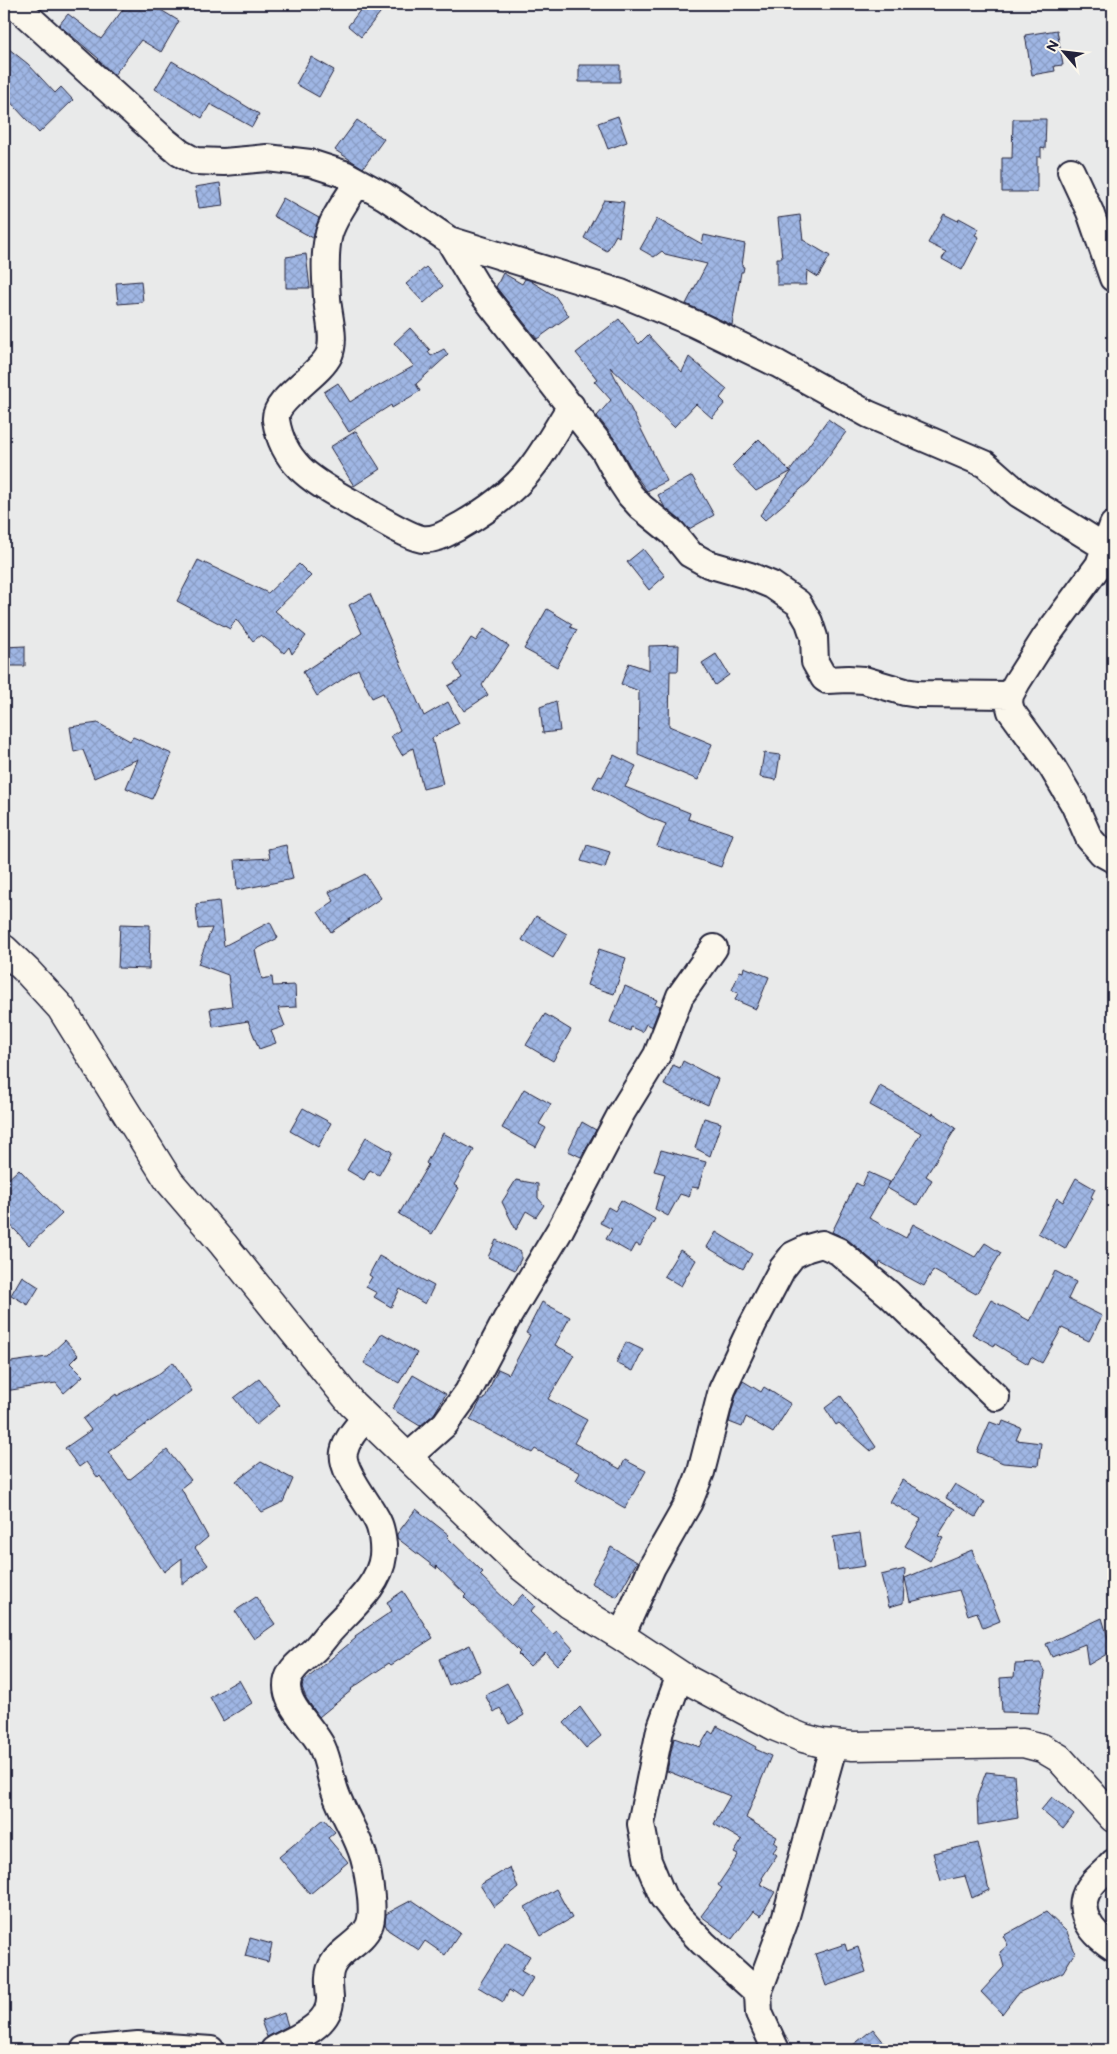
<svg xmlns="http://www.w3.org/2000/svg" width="1117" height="2054" font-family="'Balsamiq Sans',sans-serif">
  <defs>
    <pattern id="building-cross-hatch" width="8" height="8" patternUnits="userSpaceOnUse" patternTransform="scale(1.25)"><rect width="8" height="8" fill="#9fb6e4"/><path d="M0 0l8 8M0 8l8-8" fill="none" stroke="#899cc4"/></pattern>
  </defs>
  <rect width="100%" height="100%" fill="#e9eaea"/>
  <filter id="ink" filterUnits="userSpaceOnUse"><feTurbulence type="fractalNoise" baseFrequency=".02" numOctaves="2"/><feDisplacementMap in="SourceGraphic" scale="10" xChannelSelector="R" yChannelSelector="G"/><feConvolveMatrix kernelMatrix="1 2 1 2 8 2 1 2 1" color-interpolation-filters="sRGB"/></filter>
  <g filter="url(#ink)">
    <!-- building -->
    <path fill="url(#building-cross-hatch)" stroke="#22223b" d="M127,4H151L179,21L161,52L141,40L114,75L98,60L99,59L59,25L68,14L101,39Z
      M365,4H387L361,37L348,26Z
      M1057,30L1063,65L1054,66L1055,71L1032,75L1025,35Z
      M4,45L28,64L55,93L61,87L73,100L39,133L4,95Z
      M311,57L334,70L319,97L296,84Z
      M172,61L259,114L252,127L210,104L202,118L155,89Z
      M579,65H620V82H579Z
      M618,116L627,142L608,149L598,123Z
      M1013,119H1046L1045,149L1041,148V157H1037V192H1002V158H1012Z
      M357,120L384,139L363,168L335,150Z
      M220,183L223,205L199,208L195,187Z
      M283,198L319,218L313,238L273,216Z
      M604,200L624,202L619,237L616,235L607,251L584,238Z
      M944,214L958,221L959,218L979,229L975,235L979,237L962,270L942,259L946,252L928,243Z
      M800,215L803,240L830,256L818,277L807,270L806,285H777V258H782L778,218Z
      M657,219L702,244L704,235L745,244L742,266L744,267L743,272H741L732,325L686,304L707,264L665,254L662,251L654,257L640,249Z
      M306,254L310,288H286V257Z
      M426,267L443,286L424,303L406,284Z
      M503,273L522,284L525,279L529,280L555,296L569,316L537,339L496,287Z
      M141,281L143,302L118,304L116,283Z
      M619,319L639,344L648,335L682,372L689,357L727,389L720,398L725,403L712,418L696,404L674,427L610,367L667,481L647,491L635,475L616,441L597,416L611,400L594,381L597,379L576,353Z
      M410,328L430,350L428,352L431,356L444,349L448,355L416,384L420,391L392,408L391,405L349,432L324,392L338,383L350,402L372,388L373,389L414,366L394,343Z
      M828,419L846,432L809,482L765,520L760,515L792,471L756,491L732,466L759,439L790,471Z
      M356,431L380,469L354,486L330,447Z
      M692,476L714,515L689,529L665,508L658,495Z
      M643,549L665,576L649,590L627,562Z
      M198,560L268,593L299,564L311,576L275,611L306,636L292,654L289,647L284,653L261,635L253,641L236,619L230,629L177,601Z
      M370,594L424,716L448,702L459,723L432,738L443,784L423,789L413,748L402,755L391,736L400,730L383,693L372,698L358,669L317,696L303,672L362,633L349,605Z
      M547,609L572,624L570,627L577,630L557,667L524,649Z
      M484,629L509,646L482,685L488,695L464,711L448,686L462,678L454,664L471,638L476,641Z
      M679,645L678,671H670L669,726L712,744L698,780L638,755L639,691L621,684L629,663L649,670V646Z
      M25,646V666H4V647Z
      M716,654L729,675L715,685L702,663Z
      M556,701L560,731L543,733L540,707Z
      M98,723L130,741L133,737L172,754L152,799L126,788L138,759L94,778L83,750L74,752L70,727Z
      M764,753L780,755L776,780L760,777Z
      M614,755L636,766L625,787L690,813L688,819L733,834L721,867L657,846L666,824L648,817L593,787L599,776L602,777Z
      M286,845L293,879L237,890L235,860L270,858L268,849Z
      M587,845L610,852L605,868L581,861Z
      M365,874L381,898L331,932L318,912L334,901L329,892Z
      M219,901L224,946L270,922L278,938L255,950L262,979L272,977L273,986L295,985L296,1007L278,1008L285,1026L271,1031L276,1043L259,1049L248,1021L213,1027L210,1009L232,1006L228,975L198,964L212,928L198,929L196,904Z
      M536,916L567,934L553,958L522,940Z
      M120,924L150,925L149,969L118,968Z
      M599,949L626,958L614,994L587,985Z
      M744,967L769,977L756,1009L735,1000L738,993L732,990L740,971L743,972Z
      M625,986L657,1000L655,1004L660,1006L652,1027L646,1024L642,1032L631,1027L630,1031L610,1022Z
      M545,1014L571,1030L553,1061L526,1045Z
      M683,1061L718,1079L708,1105L664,1085L673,1065L680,1068Z
      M880,1086L932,1115L933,1113L956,1128L926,1176L932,1180L917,1205L887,1188L921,1133L870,1105Z
      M524,1089L551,1104L539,1124L546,1128L536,1147L502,1128Z
      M303,1108L331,1123L318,1147L290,1131Z
      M704,1118L721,1123L710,1156L695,1148Z
      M582,1122L596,1130L581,1157L568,1151Z
      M443,1133L474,1150L454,1185L459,1188L432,1234L399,1214L428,1165L426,1163Z
      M366,1137L392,1152L379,1175L370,1170L364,1180L347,1170Z
      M661,1150L706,1162L698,1188L692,1187L689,1197L680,1194L668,1216L655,1209L665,1174L654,1171Z
      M19,1169L62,1214L29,1245L4,1218V1183Z
      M868,1172L890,1182L869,1218L906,1238L913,1224L975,1257L985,1243L1001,1253L976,1294L933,1270L924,1286L880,1262L879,1266L847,1239L832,1232L856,1183L862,1186Z
      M1076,1178L1095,1189L1091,1197L1093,1198L1065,1249L1038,1233L1057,1198L1063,1202Z
      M516,1180L538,1184V1198L544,1205L536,1217L526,1211L516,1230L502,1202Z
      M621,1200L655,1219L640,1246L636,1244L631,1253L606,1239L612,1229L600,1223L608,1207L615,1211Z
      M716,1232L752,1254L743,1269L707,1247Z
      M496,1240L521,1252V1259L515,1270L488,1257Z
      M680,1250L696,1260L681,1286L664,1276Z
      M379,1256L434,1286L425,1304L400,1289L391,1307L374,1297L377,1293L366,1287L372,1277L369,1275Z
      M1055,1271L1076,1282L1068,1299L1102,1316L1089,1341L1062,1328L1042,1363L1031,1357L1028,1364L995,1344L994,1346L972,1334L991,1300L1030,1321Z
      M22,1276L39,1287L28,1305L11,1295Z
      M542,1302L570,1317L555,1345L574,1355L548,1399L587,1420L574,1443L620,1469L625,1460L646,1471L625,1508L576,1480L580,1473L535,1449L532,1453L470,1420L481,1400H484L498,1369L509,1374L530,1335L526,1333Z
      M382,1333L417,1353L399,1383L364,1363Z
      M65,1340L78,1355L70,1363L83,1376L64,1393L56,1383L5,1391L4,1363L47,1357Z
      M626,1342L643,1350L633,1371L616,1363Z
      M173,1362L192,1391L108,1452L129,1480L167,1450L191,1480L181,1488L208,1537L195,1548L208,1565L182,1585V1558L164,1572L100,1476L98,1478L86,1462L79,1467L65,1448L91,1430L83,1419L116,1394L117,1396L160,1373Z
      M413,1375L446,1394L434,1414L420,1426L392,1409Z
      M259,1379L280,1405L256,1425L234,1398Z
      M743,1381L761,1392L764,1387L791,1404L773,1433L746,1417L742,1427L729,1422L736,1395Z
      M841,1396L876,1447L871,1451L839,1423L836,1425L825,1408Z
      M1003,1421L1021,1428L1016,1440L1041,1443L1038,1466L1003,1463L977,1452L990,1422L1001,1426Z
      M261,1462L293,1479L283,1502L262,1512L236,1481Z
      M902,1480L955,1509L938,1536L943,1538L930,1561L905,1546L921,1519L890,1502Z
      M955,1484L985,1502L976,1517L946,1498Z
      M416,1509L449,1535L447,1537L483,1572L480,1575L512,1606L523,1594L535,1606L530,1612L553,1634L557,1631L573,1649L557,1665L545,1652L530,1666L518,1654L520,1652L464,1597L466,1595L436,1566L437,1569L397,1538V1534Z
      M860,1533L865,1566L838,1570L833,1537Z
      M611,1547L637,1562L617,1597L591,1583Z
      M972,1550L1000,1621L983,1628L977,1612L968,1615L959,1590L910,1602L905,1578Z
      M905,1569L903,1603L889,1607L881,1575Z
      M403,1591L433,1638L391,1665L389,1663L351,1689L352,1690L319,1717L306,1698L302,1687L303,1682L356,1638L355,1636L392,1611L387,1602Z
      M256,1597L275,1624L254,1639L235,1611Z
      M1102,1618L1112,1651L1088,1665L1085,1644L1052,1657L1046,1644Z
      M470,1645L481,1671L449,1685L439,1659Z
      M1040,1663L1045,1673L1038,1713L1002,1712L1000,1678L1014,1677L1015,1664Z
      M239,1680L252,1703L223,1721L210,1697Z
      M507,1683L524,1715L509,1724L500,1708L494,1712L485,1695Z
      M580,1707L601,1736L586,1748L564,1723Z
      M717,1726L756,1747L755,1749L771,1756L746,1818L777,1837L774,1842L778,1845L773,1852L777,1855L762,1878L763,1879L760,1884L775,1892L761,1916L753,1911L732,1939L701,1916L722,1888L718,1885L738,1855L734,1853L742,1840L714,1824L730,1796L667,1771L674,1738L700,1747L709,1731L713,1734Z
      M986,1772L1014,1775L1018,1818L978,1825L977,1797Z
      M1052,1797L1074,1815L1063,1829L1041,1810Z
      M324,1819L335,1832L328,1838L348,1862L310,1894L279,1857Z
      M978,1843L989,1890L972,1898L965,1876L941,1881L933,1853Z
      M510,1867L518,1888L494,1907L480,1885Z
      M556,1889L572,1918L541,1936L525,1907Z
      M412,1900L460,1933L445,1955L425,1941L419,1950L388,1930L385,1924L386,1914Z
      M1046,1912L1067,1932L1075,1952L1063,1972L1018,1993L1002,2014L981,1992L1004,1967L1000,1952L1008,1945L1003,1936Z
      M250,1938L272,1944L268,1962L245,1956Z
      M506,1942L530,1956L521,1971L533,1978L521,1998L509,1990L503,2002L478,1987Z
      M845,1944L847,1951L858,1947L866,1972L826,1986L815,1954Z
      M284,2013L288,2026L267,2037L261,2021Z
      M873,2029L890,2050H847Z"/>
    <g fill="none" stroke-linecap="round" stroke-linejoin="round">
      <!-- minor casing -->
      <g stroke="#22223b" stroke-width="30">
        <path id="minor" d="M14,4L164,140L180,153L195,161L224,162L267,158L310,163L344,174L384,196L449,240L621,293L695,324L778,364L868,414L985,464L1019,494L1113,552
          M1071,171L1090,212L1113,278
          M358,182C349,197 331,220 328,238C324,257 326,279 327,298C328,315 336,339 329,355C320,375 273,400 276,420C283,463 310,479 345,499C362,508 405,536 422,539C436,541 448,532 460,526C488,510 516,490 535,463C548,445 559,425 571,406
          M449,240L478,288L604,450L622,483L630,495L641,507L673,533L690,554L708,564L750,576L772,585L798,603L809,622L814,637L815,662L824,678L827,680L848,679L864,680L905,692L918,694L1010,695
          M1113,525L1099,565L1045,638L1017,682L1010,695L1009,703L1011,711L1052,767L1074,804L1089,838L1102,853L1113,859
          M408,1457L445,1424L468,1392L506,1320L560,1230L622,1112L657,1055L680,996L714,948
          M621,1636L652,1567L689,1502L701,1472L722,1390L753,1324L782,1269L793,1255L808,1248L822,1244L838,1251L889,1294L996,1397
          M680,1675L660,1730L641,1824L648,1861L663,1897L680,1919L703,1943L758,1993
          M1113,1863C1107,1870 1099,1876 1093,1883C1071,1908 1091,1933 1113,1947
          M84,2050L138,2045L211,2050
          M274,2050C295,2038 332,2026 330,1997C329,1986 327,1973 333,1964C341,1949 362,1942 369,1926C376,1911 367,1864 361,1849C354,1830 343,1813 336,1794C330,1778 329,1762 322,1747C312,1726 281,1703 288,1679C292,1666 306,1658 315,1649C321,1643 326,1635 332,1629C351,1608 380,1585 383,1556C384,1547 382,1530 378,1522C370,1504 340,1471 344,1452C347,1438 357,1428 366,1417
          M776,2050L759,2013L758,1993L784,1923L834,1744"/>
      </g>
      <!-- tertiary casing -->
      <g stroke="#22223b" stroke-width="31">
        <path id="tertiary" d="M4,949L27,971L61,1008L169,1181L223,1244L352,1404L522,1567L569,1604L621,1636L686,1679L776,1727L803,1738L822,1743L853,1746L1023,1743L1042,1748L1059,1758L1113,1818"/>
      </g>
      <!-- minor -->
      <use href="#minor" stroke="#fbf7ec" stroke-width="26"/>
      <!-- tertiary -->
      <use href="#tertiary" stroke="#fbf7ec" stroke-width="28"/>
    </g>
  </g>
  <!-- margin -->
  <rect width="1117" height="2054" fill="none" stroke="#fbf7ec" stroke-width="20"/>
  <rect x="10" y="10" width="1097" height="2034" fill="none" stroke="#22223b" stroke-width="2" filter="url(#ink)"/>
  <!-- north arrow -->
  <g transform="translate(1064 52) rotate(298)" stroke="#fbf7ec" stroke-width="4" paint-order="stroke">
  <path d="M0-4L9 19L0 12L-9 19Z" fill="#22223b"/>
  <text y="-8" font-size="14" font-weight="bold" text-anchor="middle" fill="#22223b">N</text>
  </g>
</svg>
